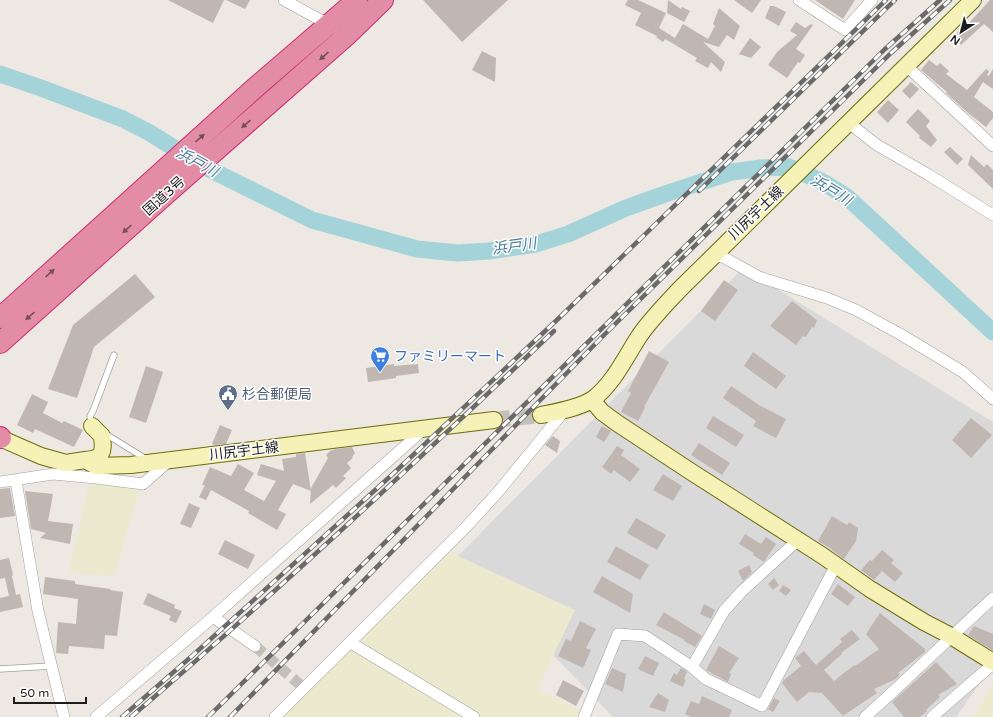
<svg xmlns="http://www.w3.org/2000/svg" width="993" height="717" font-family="'Varela Round','Noto Sans JP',sans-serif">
  <rect width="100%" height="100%" fill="#ede8e2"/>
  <!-- residential -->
  <path fill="#dad9d9" d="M743,268L993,422V665L956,717H613L458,556Z"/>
  <!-- farmland -->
  <path fill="#ebeace" d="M89,483L140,487L114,576L69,572Z
    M449,552L575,610L537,689L582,712L580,717H282Z
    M993,684V717H974Z"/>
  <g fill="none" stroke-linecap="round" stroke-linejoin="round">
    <!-- river -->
    <path stroke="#a4d3d9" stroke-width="17" d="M0,74L41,88L123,119L150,133L203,166L312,220L417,249L458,253L489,251L536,244L568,234L626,208L668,193L732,172L761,168L789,167L823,182L847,197L993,332"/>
  </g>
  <!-- building -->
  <path fill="#c1b7b2" d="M168,0H224L213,23Z
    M226,0H250L245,9Z
    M423,0H508L462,42Z
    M628,0H638L666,13L659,28L675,38L683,24L708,39L715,26L713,24L719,8L740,26L734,40L727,35L719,47L703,42L725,62L721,72L711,62L708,68L695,61L697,58L672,43L665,39L663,42L656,37L657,36L635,25L641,13L625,5Z
    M668,0L681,9L682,7L690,11L684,22L667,13Z
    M734,0H761L752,13Z
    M815,0H855L843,19Z
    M990,0H993V32L984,24L961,45L953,36L966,24L967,25Z
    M770,6H774L786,12L779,26L765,18Z
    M796,22L805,28L811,24L813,25L796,49L805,55L800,63L798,62L787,78L768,65L777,52L797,35L790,31Z
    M750,38L761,47L751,58L739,54Z
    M482,51L496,58L495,82L472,70Z
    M929,60L937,66L940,63L949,71L946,74L967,90L986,69L989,71L987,75L989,76L993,69V89L983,82L974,97L993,112V118L986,127L968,113L946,93L947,92L921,70Z
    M911,82L919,89L910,99L902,91Z
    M888,100L899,110L888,123L877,112Z
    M918,109L930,121L926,126L937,140L931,147L919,138L920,136L906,122Z
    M950,147L963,159L957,165L944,152Z
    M971,155L984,167L987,164L993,170V189L968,165Z
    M135,274L155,297L94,347L77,398L48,389L73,325Z
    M724,280L738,290L715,321L701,311Z
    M792,301L817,320L814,328L812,327L806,337L803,336L796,345L770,326Z
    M649,351L669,362L644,407L645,408L638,421L621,412L631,393L628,391Z
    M753,352L786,376L776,389L744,366Z
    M394,364V366L418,364L419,373L396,376V378L368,382L366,368Z
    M146,366L163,372L146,423L129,417Z
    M731,386L759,405L786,419L776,438L753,426L756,421L723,398Z
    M32,394L48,402L43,413L62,423L64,421L83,430L74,447L35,429L33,433L17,425Z
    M713,416L744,435L736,447L706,428Z
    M971,418L992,435L971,458L952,440Z
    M220,425L232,430L226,444L215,445L212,444Z
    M602,426L611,431L604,442L596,437Z
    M553,436L560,441L557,453L545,445Z
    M699,443L730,463L722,475L691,455Z
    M617,446L624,450L621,455L640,469L630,482L614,470L611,474L602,467Z
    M352,447L355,453L352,457L353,458L347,463L351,468L343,476L346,478L336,488L333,485L310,504L311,488L328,458L326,455L330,451L336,449Z
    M305,453L311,491L293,484L278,510L286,514L277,530L248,513L249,511L211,490L206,500L199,497L205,485H202L210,467L231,476L238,464L254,473L244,490L264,501L276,481L257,475L261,464L284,471L282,459L296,457V454Z
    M663,474L682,486L673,501L653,490Z
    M10,488L15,516L0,518V489Z
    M25,491L53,494L48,521L73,524L70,544L40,538L46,533L31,529Z
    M189,503L200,508L191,528L180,524Z
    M832,516L847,525L849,522L858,528L856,541L844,559L832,550V549L818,541Z
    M636,518L666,535L657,550L627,533Z
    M745,534L761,544L766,537L776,544L764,562L753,555L754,553L739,544Z
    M225,540L255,555L248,569L218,554Z
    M616,546L649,565L640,580L607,562Z
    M882,550L894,560L891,563L903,573L895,582L882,571L874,580L861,570L870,560L872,561Z
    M9,558L13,575L12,576L16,595L20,594L23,607L0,612V598L9,596L5,578L0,579V560Z
    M749,565L752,572L743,581L738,571Z
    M602,576L633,594L630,613L593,592Z
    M45,577L75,581V584L110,589V590L123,592L117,636L105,635L104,649L69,646L68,654L56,653L58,622L76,624L78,599L43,594Z
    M774,578L779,585L773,590L768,584Z
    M838,584L855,597L848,606L831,594Z
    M783,585L791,590L786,596L779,591Z
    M148,593L175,605L174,608L182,611L176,623L169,620L171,616L143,604Z
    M704,604L715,610L711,619L700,614Z
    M664,612L702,636L695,647L684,641L685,640L656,625Z
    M880,613L925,649V652L898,673L900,675L896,679L874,689L877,693L843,716L822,693L809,692L797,702L782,683L784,680L801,666L795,658L804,651L816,665L842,642L840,639L852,630L860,639L841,653L842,654L824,670L834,681L854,665L855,666L879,649L866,634Z
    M580,621L596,629L586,648L591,650L583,668L558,656L566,639L571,641Z
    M974,626L993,634V651L968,635Z
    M719,646L739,658L729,673L731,674L728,682L706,670Z
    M645,656L659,663L653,676L638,669Z
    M936,662L957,684L938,695L940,697L926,710L927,711L920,717H904L892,702Z
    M612,668L626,674L623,692L605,684Z
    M681,668L687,672L684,679L686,680L683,687L670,681L674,673L677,675Z
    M563,680L584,691L576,706L556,695Z
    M658,693L669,700L665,712L649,707Z
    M702,696L732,710L729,717H691L685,714L691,701L699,704Z
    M774,698L780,701L773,712L768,709Z"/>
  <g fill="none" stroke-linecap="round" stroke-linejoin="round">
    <!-- street-tunnel -->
    <path stroke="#c3bfba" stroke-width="11" stroke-dasharray="11 5.5" stroke-linecap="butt" d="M255,646L304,688"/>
    <!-- secondary-tunnel -->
    <path stroke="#c3bfba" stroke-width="16" stroke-dasharray="16 8" stroke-linecap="butt" d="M494,420L541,415"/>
    <!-- lane casing -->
    <g stroke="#a0a0a0" stroke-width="7">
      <path id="lane" d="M92,426L90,416L93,411L114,355
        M104,433L146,459
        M0,669L51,666"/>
    </g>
    <!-- street casing -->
    <g stroke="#a0a0a0" stroke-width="12">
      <path id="street" d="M284,0L333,27
        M799,0L845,30L872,0
        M906,66L912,71L993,146
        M849,123L877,145L929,175L993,215
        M713,256L723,257L759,277L827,298L856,310L900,334L963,372L993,399
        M16,481L38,611L64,717
        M0,482L53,474L96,478L143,484L170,460
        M213,617L255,646
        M351,643L474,717
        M692,667L706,679L762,706L836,565
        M96,717L213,617L424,429
        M275,717L467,526L498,492L565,410
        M584,717L618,634L645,636L692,667L724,611L742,591L798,540
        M865,717C909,678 950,637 993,598
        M932,717L993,664"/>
    </g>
    <!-- secondary casing -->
    <g stroke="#6c6c0a" stroke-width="18">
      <path id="secondary" d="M592,400L602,412L617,423L693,473L823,556L870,589L924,622L951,636L993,662
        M541,415C556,412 580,408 593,399C614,383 626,356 640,335C652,318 666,304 680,289L973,0
        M0,438L41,456L66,463L85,460L96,466L131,465L494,420
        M85,460C103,458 104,453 102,436L92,426"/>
    </g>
    <!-- highway casing -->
    <g stroke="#ce2c76" stroke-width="22">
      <path id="highway" d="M0,318L256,87L357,0
        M0,343L166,194L346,36L383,0
        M0,437L1,438"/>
    </g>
    <!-- lane -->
    <use href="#lane" stroke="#fff" stroke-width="5.5"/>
    <!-- street -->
    <use href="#street" stroke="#fff" stroke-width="11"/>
    <!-- secondary -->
    <use href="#secondary" stroke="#f6f2b7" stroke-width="16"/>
    <!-- highway -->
    <use href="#highway" stroke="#e28ca6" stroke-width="20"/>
    <!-- rail casing -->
    <g stroke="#6a6a6a" stroke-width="4.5">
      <path id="rail" d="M699,191L895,0
        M122,717L192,656L395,472L559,318L886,0
        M131,717C276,593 415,463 554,331
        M208,717L885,49L940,0
        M230,717L605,334L891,53L950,0"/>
    </g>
    <!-- rail -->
    <use href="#rail" stroke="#fff" stroke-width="3" stroke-dasharray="9" stroke-linecap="butt"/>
  </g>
  <!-- one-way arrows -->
  <defs><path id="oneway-solid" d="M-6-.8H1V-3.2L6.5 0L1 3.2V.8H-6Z"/></defs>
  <g fill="#754e5a">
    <use href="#oneway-solid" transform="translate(324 56) rotate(138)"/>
    <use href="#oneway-solid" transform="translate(246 124) rotate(139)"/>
    <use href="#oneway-solid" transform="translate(200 138) rotate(-42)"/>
    <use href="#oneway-solid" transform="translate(127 229) rotate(138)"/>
    <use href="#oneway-solid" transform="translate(50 273) rotate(-42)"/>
    <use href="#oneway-solid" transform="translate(30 316) rotate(138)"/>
  </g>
  <!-- icons -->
  <defs>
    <g id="supermarket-pin" transform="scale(1)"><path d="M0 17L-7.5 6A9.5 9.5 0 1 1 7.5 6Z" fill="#3f7fe0" stroke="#fff"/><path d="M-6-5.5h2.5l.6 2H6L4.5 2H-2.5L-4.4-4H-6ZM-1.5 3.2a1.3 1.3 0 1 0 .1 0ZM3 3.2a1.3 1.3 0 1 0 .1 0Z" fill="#fff"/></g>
    <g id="civic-pin" transform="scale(1)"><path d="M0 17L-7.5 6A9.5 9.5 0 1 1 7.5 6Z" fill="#5c6f8a" stroke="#fff"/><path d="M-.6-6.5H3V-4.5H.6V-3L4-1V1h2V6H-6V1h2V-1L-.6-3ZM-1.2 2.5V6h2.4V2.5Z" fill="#fff"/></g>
  </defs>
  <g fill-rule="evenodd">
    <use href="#supermarket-pin" x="380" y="356"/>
    <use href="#civic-pin" x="228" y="394"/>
  </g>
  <g text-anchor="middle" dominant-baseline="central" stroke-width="3" stroke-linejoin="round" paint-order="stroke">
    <!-- street labels -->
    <g font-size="14" fill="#1c1c1c" stroke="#fff">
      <text transform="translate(164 196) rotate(-42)">国道3号</text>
      <text transform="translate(756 213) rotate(-44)">川尻宇土線</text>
      <text transform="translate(244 451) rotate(-7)">川尻宇土線</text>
    </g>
    <!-- shop labels -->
    <g font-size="14" fill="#366cbe" stroke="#fff" text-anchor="start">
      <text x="394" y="356">ファミリーマート</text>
    </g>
    <!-- service labels -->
    <g font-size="14" fill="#4e5e75" stroke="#fff" text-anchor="start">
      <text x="242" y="394">杉合郵便局</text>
    </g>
    <!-- water labels -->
    <g font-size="15" font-style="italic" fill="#487897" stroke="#fff">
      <text transform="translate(197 162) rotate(29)">浜戸川</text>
      <text transform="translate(831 190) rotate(31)">浜戸川</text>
      <text transform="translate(514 246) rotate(-8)">浜戸川</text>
    </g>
  </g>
  <!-- north arrow -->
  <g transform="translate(961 32) rotate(216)" stroke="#ffffff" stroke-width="3" paint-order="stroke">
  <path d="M0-3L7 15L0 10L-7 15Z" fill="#1c1c1c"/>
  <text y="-6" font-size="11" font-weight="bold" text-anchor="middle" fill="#1c1c1c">N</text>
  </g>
  <!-- scale -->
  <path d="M14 697v6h72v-6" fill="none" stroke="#1c1c1c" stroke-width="2"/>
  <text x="20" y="697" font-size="12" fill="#1c1c1c" stroke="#ffffff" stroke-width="3" paint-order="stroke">50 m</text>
</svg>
